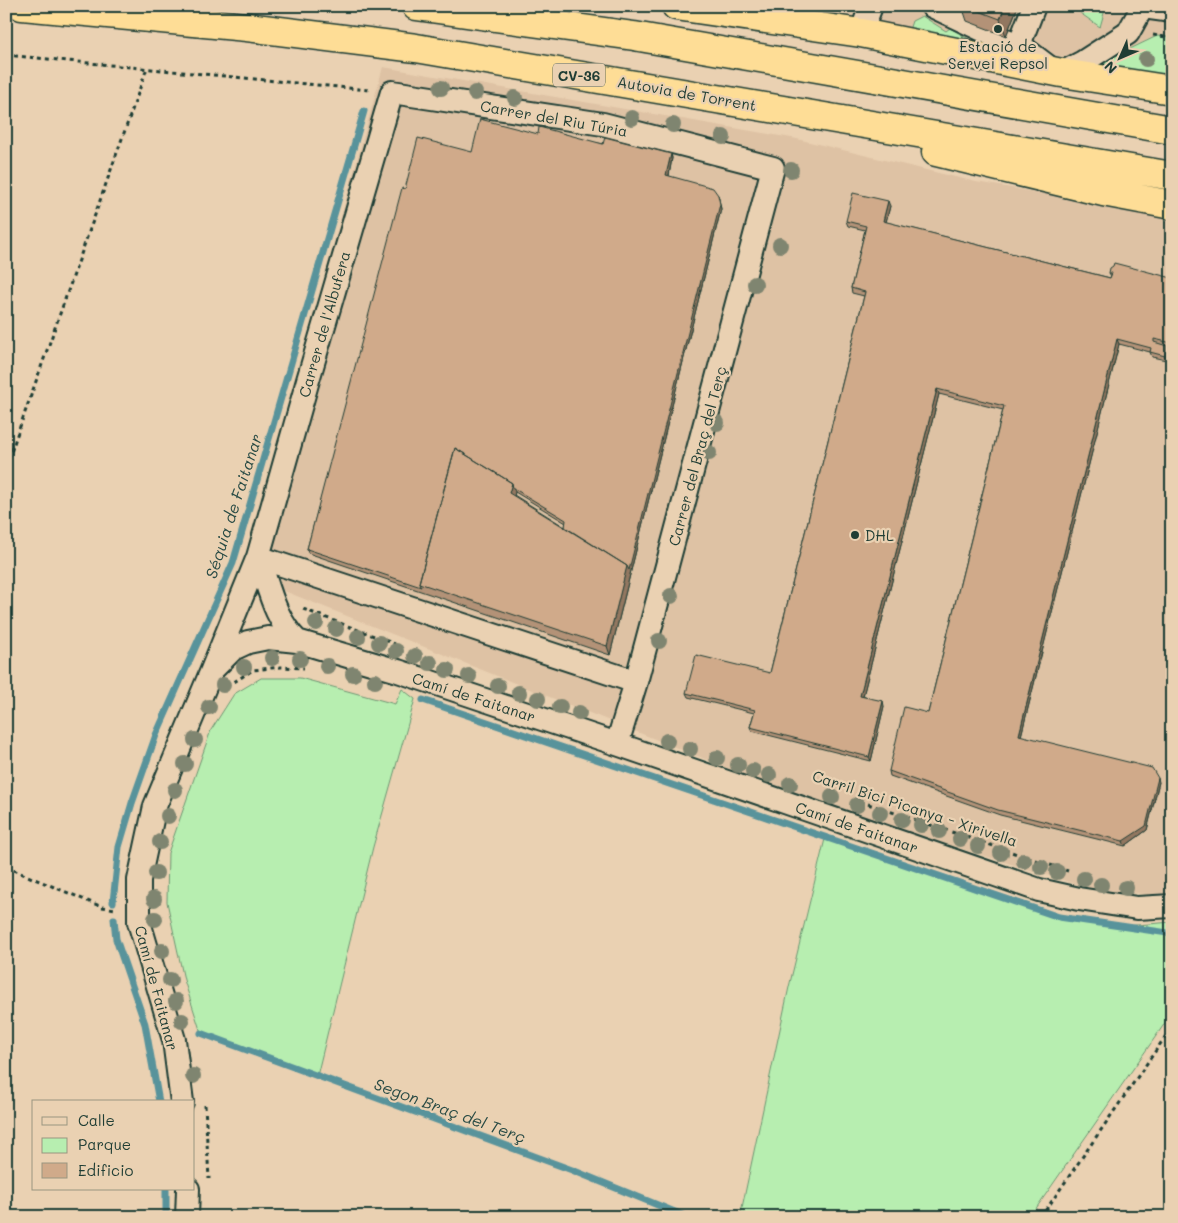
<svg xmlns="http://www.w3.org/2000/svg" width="1178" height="1223" font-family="Mali,sans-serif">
  <rect width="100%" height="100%" fill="#ead1b2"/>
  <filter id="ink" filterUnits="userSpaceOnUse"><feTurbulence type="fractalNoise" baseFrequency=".02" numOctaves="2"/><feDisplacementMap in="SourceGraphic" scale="10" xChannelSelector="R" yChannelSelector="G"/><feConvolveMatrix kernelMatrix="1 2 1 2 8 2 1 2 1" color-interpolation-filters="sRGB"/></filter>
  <g filter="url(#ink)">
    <!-- built -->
    <path fill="#dec2a4" d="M792,6H1172V37L1157,36L1103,62L979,45L913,33Z
      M383,67L797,139L976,182L1172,215V893L1159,895L1095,890L820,805L242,574Z"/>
    <!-- green -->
    <path fill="#b7eeb0" stroke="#6b9672" d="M1082,6H1106L1100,27L1080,13Z
      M922,16L946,31L950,28L979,45L913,33L910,27L912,21Z
      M1157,36L1172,37V78L1105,67L1103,62Z
      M261,678H300L395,704L402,689L415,699L373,847L317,1076L201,1033L184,980L167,902L168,853L211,730L234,694Z
      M825,839L1039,912L1114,927L1172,922V1013L1030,1217H740L789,987Z"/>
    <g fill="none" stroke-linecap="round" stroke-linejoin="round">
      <!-- stream -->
      <path stroke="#59939b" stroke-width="7" d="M423,700L1059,917L1168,933L1172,935
        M113,902L119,847L132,803L156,735L233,563L364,111
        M114,919L116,939L145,1024L159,1102
        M201,1033L572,1170L687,1217
        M166,1189V1217"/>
      <!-- minor casing -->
      <g stroke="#1f3d34" stroke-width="26">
        <path id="minor" d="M932,6L989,33L1021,46L1054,71
          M1143,7L1172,11
          M861,33L871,6
          M1021,46L1022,37L1034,6
          M1062,73L1083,62L1128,33L1143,6
          M258,557L636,682
          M258,557C269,587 274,618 297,641
          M212,670L258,557L308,380L392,92L603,124L773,168L636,682L617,744
          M182,1102L174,1040L139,922V880L155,806L212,670L233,649L248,642L268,638L297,641L398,671L617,744L1039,890L1079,899L1137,908L1172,906
          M187,1217L188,1189"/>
      </g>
      <!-- highway casing -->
      <g stroke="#1f3d34" stroke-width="31">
        <path id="highway" d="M22,6L247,27L416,48L1172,176
          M416,6L634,36L1172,130
          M676,6L861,33L1062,73L1172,90
          M936,152L1103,192L1172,205"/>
      </g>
      <!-- path -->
      <path stroke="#1f3d34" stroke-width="3" stroke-dasharray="4 4" stroke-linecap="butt" d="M1153,35L1172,38
        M6,55L369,90
        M6,466L147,68
        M303,609L395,644
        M234,682L253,670L281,667L304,668
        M868,804L1068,871
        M6,867L102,907L116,909
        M205,1105L209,1179
        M1041,1217L1172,1027"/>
      <!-- minor -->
      <use href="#minor" stroke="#ead1b2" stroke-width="22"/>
      <!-- highway -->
      <use href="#highway" stroke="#fedd96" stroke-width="28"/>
    </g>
    <!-- trees -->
    <g fill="#7f8570">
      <circle cx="1146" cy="59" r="8"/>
      <circle cx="441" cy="88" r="8"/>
      <circle cx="475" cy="93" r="8"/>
      <circle cx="515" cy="98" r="8"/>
      <circle cx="632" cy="118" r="8"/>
      <circle cx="673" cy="125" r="8"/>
      <circle cx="723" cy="137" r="8"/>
      <circle cx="791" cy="170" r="8"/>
      <circle cx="780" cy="245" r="8"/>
      <circle cx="755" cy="284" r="8"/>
      <circle cx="717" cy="423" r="8"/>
      <circle cx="709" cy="453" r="8"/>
      <circle cx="671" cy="596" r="8"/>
      <circle cx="316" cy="623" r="8"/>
      <circle cx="336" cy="629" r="8"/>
      <circle cx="358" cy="637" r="8"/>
      <circle cx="659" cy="641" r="8"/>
      <circle cx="379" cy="643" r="8"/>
      <circle cx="396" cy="651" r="8"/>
      <circle cx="415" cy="656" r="8"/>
      <circle cx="272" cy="658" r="8"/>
      <circle cx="300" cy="659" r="8"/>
      <circle cx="430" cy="663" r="8"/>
      <circle cx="327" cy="666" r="8"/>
      <circle cx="244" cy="667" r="8"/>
      <circle cx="447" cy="670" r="8"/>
      <circle cx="353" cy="674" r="8"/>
      <circle cx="469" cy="676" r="8"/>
      <circle cx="375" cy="681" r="8"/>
      <circle cx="223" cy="685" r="8"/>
      <circle cx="498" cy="686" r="8"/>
      <circle cx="519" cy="693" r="8"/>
      <circle cx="538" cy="699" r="8"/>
      <circle cx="209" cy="707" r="8"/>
      <circle cx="560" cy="707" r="8"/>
      <circle cx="579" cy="713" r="8"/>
      <circle cx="195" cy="740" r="8"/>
      <circle cx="667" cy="741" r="8"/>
      <circle cx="690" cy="749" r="8"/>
      <circle cx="717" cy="758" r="8"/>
      <circle cx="185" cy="764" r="8"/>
      <circle cx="738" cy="765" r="8"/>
      <circle cx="753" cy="771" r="8"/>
      <circle cx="769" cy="775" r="8"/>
      <circle cx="790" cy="784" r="8"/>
      <circle cx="175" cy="790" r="8"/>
      <circle cx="832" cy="797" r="8"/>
      <circle cx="857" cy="805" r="8"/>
      <circle cx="880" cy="813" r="8"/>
      <circle cx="168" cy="816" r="8"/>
      <circle cx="902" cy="820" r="8"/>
      <circle cx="921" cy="825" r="8"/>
      <circle cx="939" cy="831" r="8"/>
      <circle cx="960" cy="839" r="8"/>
      <circle cx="160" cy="842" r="8"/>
      <circle cx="978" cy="846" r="8"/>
      <circle cx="1001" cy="853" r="8"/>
      <circle cx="1024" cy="861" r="8"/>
      <circle cx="1041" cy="867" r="8"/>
      <circle cx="1057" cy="872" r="8"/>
      <circle cx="156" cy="873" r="8"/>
      <circle cx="1084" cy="879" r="8"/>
      <circle cx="1101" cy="885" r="8"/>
      <circle cx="1126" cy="888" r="8"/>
      <circle cx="154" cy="899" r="8"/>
      <circle cx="155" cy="919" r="8"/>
      <circle cx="162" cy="951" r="8"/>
      <circle cx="170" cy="980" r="8"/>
      <circle cx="176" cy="1001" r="8"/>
      <circle cx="182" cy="1021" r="8"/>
      <circle cx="193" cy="1076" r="8"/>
    </g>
    <!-- wall -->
    <path fill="#b39277" stroke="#1f3d34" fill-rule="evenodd" d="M962,6H1018L1006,36L967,21Z
      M538,134L671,154L672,158L669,176L718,195L721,209L610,655L308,553L307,549L405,189L472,152ZM515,492L566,523L565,527L514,495Z
      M890,206L886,222L1110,278L1111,276L1109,273L1172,278V347L1167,346L1169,350L1166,360L1152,357L1150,352L1119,344L1021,736L1159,782L1147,830L1125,846L1000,815L890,776L889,771L928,713L1003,410L939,394L863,696L884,706L871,761L752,731L750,727L754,713L688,697L686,693L770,673L864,296L852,293L851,288L865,230L848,226L846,221Z"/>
    <!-- shaded-wall -->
    <path fill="#927761" stroke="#1f3d34" d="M1005,6H1018L1006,36L1000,19Z
      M671,154L672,158L668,180L666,175Z
      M718,195L721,209L610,655L607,646Z
      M888,201L890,206L885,226L883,221Z
      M1117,339L1119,344L1020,740L1019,735Z
      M1167,346L1169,350L1166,360L1165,356Z
      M937,389L939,394L862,700L860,696Z
      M512,483L515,492L513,501L509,493Z
      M883,701L884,706L871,761L869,757Z
      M1158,778L1159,782L1147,830L1125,846L1123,841Z"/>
    <!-- building -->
    <path fill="#d0aa8a" stroke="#1f3d34" d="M966,6H1005L1000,19Z
      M480,119L538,134L539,127L603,144L605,137L671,154L666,175L713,188L718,195L720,204L629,570L627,566L565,527L566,520L513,488L512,483L455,448L419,583L421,587L307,549L402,188L405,189L418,138L472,152Z
      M853,193L888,201L883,221L1110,278L1112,273H1109L1110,268L1113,266L1114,263L1172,278V343L1154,339V342L1167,346L1165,356L1150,352L1151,348L1117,339L1019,735L1152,768L1158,778L1146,826L1123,841L998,810L889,771L904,707L928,713L1004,406L937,389L860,696L883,701L869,757L750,727L755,710L686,693L696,655L770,673L865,292L851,288L866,226L846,221Z
      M455,448L512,483L509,493L627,566L607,646L419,583Z"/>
  </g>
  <!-- markers -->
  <g fill="#1f3d34" stroke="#ead1b2" stroke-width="2">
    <circle cx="998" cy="29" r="5"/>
    <circle cx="855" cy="535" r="5"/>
  </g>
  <g text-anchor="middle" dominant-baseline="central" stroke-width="4.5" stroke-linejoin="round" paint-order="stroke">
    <!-- shield labels -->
    <rect fill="#ead1b2" stroke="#5c695a" stroke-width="1" x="553" y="63.5" width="52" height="23" rx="4"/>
    <g font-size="14" font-weight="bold" fill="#1f3d34">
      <text x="579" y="75">CV-36</text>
    </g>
    <!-- poi labels -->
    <g font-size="15" fill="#1f3d34" stroke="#ead1b2">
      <text x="998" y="46">Estació de<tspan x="998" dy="17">Servei Repsol</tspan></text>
      <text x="865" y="535" text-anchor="start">DHL</text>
    </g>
    <!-- street labels -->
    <g font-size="15" fill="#1f3d34" stroke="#ead1b2">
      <text transform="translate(687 93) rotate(10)">Autovia de Torrent</text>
      <text transform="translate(554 118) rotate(10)">Carrer del Riu Túria</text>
      <text transform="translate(324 324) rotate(-74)">Carrer de l'Albufera</text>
      <text transform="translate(697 456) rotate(-75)">Carrer del Braç del Terç</text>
      <text transform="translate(474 697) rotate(18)">Camí de Faitanar</text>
      <text transform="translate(915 808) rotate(18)">Carril Bici Picanya - Xirivella</text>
      <text transform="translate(857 827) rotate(19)">Camí de Faitanar</text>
      <text transform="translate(157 988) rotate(75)">Camí de Faitanar</text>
    </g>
    <!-- water labels -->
    <g font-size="16" font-style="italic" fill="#294b45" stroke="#ead1b2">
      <text transform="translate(233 506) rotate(-72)">Séquia de Faitanar</text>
      <text transform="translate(450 1110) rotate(20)">Segon Braç del Terç</text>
    </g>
  </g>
  <!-- margin -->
  <rect width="1178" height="1223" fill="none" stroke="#ead1b2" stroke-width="25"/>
  <rect x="12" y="12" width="1153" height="1198" fill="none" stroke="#1f3d34" stroke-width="2" filter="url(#ink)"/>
  <!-- legend -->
  <rect x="32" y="1100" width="162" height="90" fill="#ead1b2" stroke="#999680"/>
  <rect x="42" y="1117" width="25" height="8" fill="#ead1b2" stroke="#999680"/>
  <text x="78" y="1126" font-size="15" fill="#1f3d34">Calle</text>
  <rect x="42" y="1138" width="25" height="15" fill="#b7eeb0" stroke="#999680"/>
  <text x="78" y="1150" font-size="15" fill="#1f3d34">Parque</text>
  <rect x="42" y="1163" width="25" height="15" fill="#d0aa8a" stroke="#999680"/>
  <text x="78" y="1176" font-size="15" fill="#1f3d34">Edificio</text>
  <!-- north arrow -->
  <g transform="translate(1120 58) rotate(225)" stroke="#ead1b2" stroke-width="4" paint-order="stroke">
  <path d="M0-4L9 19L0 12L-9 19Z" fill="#1f3d34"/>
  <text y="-8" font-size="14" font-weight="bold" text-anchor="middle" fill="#1f3d34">N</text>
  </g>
</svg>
